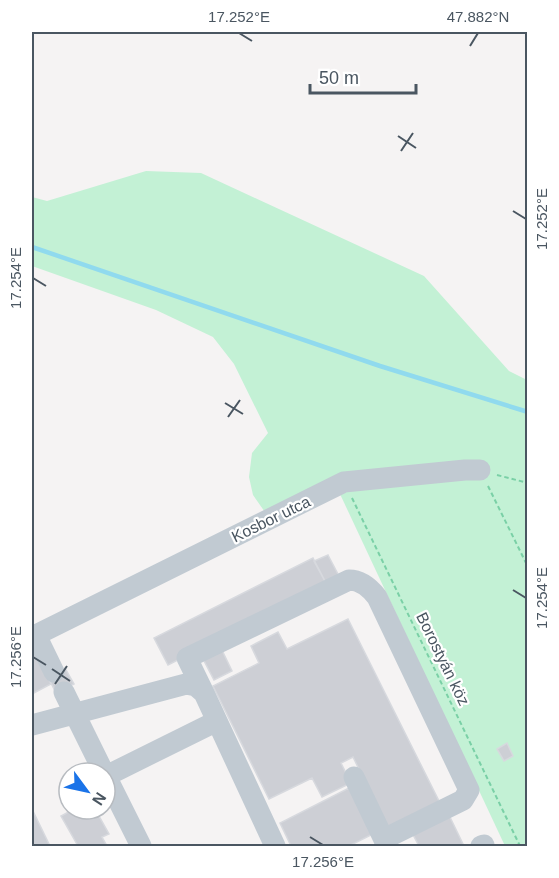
<svg xmlns="http://www.w3.org/2000/svg" width="559" height="878" font-family="Arial,sans-serif">
  <rect width="100%" height="100%" fill="#f5f3f3"/>
  <!-- green -->
  <path fill="#c3f1d5" d="M146,171L201,173L424,276L509,371L527,380V846H505L340,494L274,525L253,495L249,477L252,453L268,433L234,364L213,337L156,310L32,266V197L47,201Z"/>
  <g fill="none" stroke-linecap="round" stroke-linejoin="round">
    <!-- stream -->
    <path stroke="#90daee" stroke-width="4.5" d="M32,247L380,366L528,412"/>
  </g>
  <!-- building -->
  <path fill="#cdcfd5" stroke="#d7d9de" stroke-width="1.5" d="M328,555L340,578L327,585L314,561Z
    M313,558L327,585L168,665L154,638Z
    M348,619L440,803L388,829L353,757L341,763L351,783L322,797L312,778L269,799L213,686L259,663L251,646L278,632L287,649Z
    M220,646L232,671L214,680L201,655Z
    M34,649L51,684L32,694V650Z
    M65,668L74,684L56,693L48,677Z
    M507,743L513,756L504,761L497,749Z
    M349,788L373,834L349,846H291L280,823Z
    M32,809L50,846H32Z
    M74,809H95L109,834L102,837L107,846H78L61,816Z
    M447,811L464,846H419L410,829Z"/>
  <g fill="none" stroke-linecap="round" stroke-linejoin="round">
    <!-- path -->
    <path stroke="#7ad0a6" stroke-width="2" stroke-dasharray="4.5 3" stroke-linecap="butt" d="M497,475L528,483
      M488,486L528,567
      M352,498L520,846"/>
    <!-- minor -->
    <path stroke="#c1cad2" stroke-width="21" d="M36,635L54,672
      M32,637L344,482L465,470H480
      M64,692L104,773
      M204,693L187,658L349,580C361,580 370,588 377,597L469,790L463,800L384,839
      M32,725L186,684L196,686L204,693L275,846
      M105,774L141,846
      M106,776L217,721
      M354,777L387,846
      M481,846L484,845"/>
  </g>
  <!-- ticks -->
  <path fill="none" stroke="#4a5661" stroke-width="2" d="M239,33L252,41M470,46L478,33M398,136L416,148M401,151L413,133M513,211L526,219M33,278L46,286M225,403L243,414M228,417L240,400M513,590L526,598M33,657L46,665M52,669L70,681M55,684L67,666M310,837L323,845"/>
  <g text-anchor="middle" dominant-baseline="central" stroke-width="4.5" stroke-linejoin="round" paint-order="stroke">
    <!-- street labels -->
    <g font-size="16" fill="#4a5661" stroke="#fff">
      <text transform="translate(271 519) rotate(-26)">Kosbor utca</text>
      <text transform="translate(443 659) rotate(64)">Borostyán köz</text>
    </g>
  </g>
  <!-- border -->
  <rect width="559" height="878" fill="none" stroke="#ffffff" stroke-width="66"/>
  <!-- north arrow -->
  <g transform="translate(87 791) rotate(123)"><circle r="28" fill="#ffffff" stroke="#b7bbc0" stroke-width="1.5"/>
  <path d="M0-4.5L10 22L0 15L-10 22Z" fill="#1a73e8"/>
  <text y="-9" font-size="16" font-weight="bold" text-anchor="middle" fill="#4a5661">N</text>
  </g>
  <!-- scale -->
  <path d="M310 84v9h106v-9" fill="none" stroke="#4a5661" stroke-width="3"/>
  <text x="319" y="84" font-size="18" fill="#4a5661" stroke="#ffffff" stroke-width="4.5" paint-order="stroke">50 m</text>
  <rect x="33" y="33" width="493" height="812" fill="none" stroke="#4a5661" stroke-width="2"/>
  <g font-size="15" text-anchor="middle" fill="#4a5661">
    <text x="239" y="22">17.252°E</text>
    <text x="478" y="22">47.882°N</text>
    <text transform="translate(542 219) rotate(-90)" y="5">17.252°E</text>
    <text transform="translate(16 278) rotate(-90)" y="5">17.254°E</text>
    <text transform="translate(542 598) rotate(-90)" y="5">17.254°E</text>
    <text transform="translate(16 657) rotate(-90)" y="5">17.256°E</text>
    <text x="323" y="867">17.256°E</text>
  </g>
</svg>
